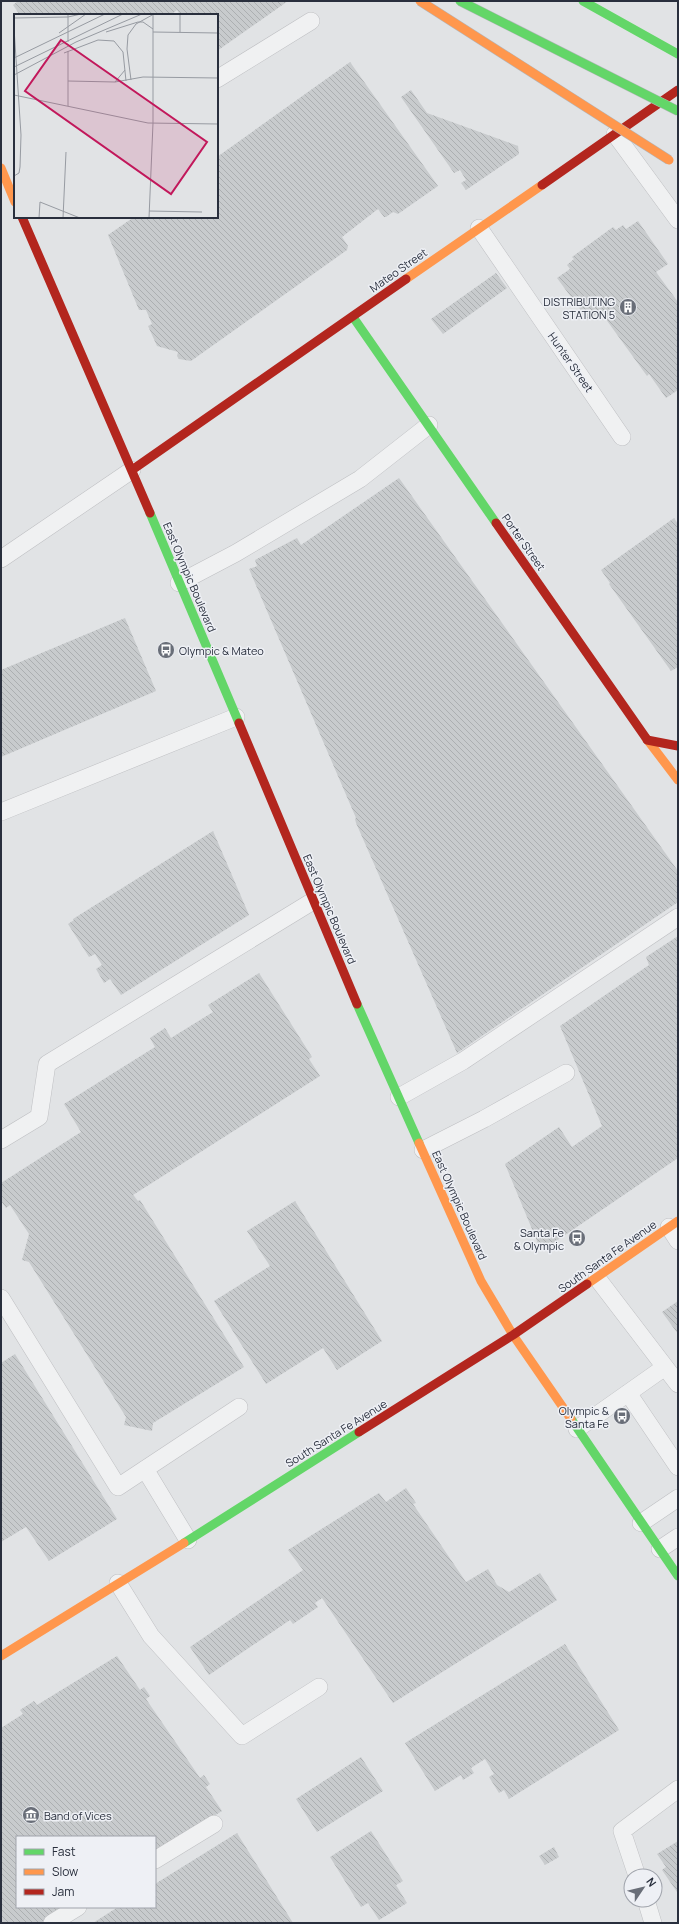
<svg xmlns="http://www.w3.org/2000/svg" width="679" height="1924" font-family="Manrope,sans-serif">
  <defs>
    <pattern id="building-back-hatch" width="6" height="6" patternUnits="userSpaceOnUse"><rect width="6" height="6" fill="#c8cbcd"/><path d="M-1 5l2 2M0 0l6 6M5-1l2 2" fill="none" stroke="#acafb1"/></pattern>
  </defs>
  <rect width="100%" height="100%" fill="#e1e3e5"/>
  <!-- building -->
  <path fill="url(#building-back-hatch)" d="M18,1H288L217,51V15H180L177,10L171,15H20L13,5Z
    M350,62L438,186L398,214L393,212L386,217H384L378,209L342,237L348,246L347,250L191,361L179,359L177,356L178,352L157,346L148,326L152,324L146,310H139L108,235L134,217H217V157Z
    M411,90L427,113L518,146L519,154L466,190L461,183L466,180L460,170L454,173L401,97Z
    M638,221L668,264L656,272L678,302V390L666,398L649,374L647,376L600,311L588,320L557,278L570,269L567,265L574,259L572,257L613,227L616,230L623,225L626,229Z
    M496,273L507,288L443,334L431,319Z
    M399,478L678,871V902L457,1053L356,823L355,819L356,818L249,569L257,566L255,560L297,538L301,545Z
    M674,518L678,524V667L671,671L609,584L610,583L601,570Z
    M125,618L156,691L1,757V670Z
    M213,831L249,915L121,995L110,979L104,983L96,969L102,965L95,954L89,957L68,924L74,920L73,919Z
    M678,936V1158L546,1248L539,1246L505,1164L559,1127L572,1147L602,1126L560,1026L649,965L646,957Z
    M259,973L312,1057L309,1059L320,1076L133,1195L138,1201L140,1200L244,1367L153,1423L152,1431L124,1425L126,1417L29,1262L22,1260L29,1234L10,1205L6,1208L1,1201V1183L81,1132L64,1104L155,1047L150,1038L165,1028L171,1038L213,1012L208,1005Z
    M295,1201L382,1341L337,1370L323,1348L266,1384L214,1301L270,1266L247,1231Z
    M678,1301V1334L662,1312Z
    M15,1354L117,1519L49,1561L26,1527L1,1542V1363Z
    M406,1488L416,1503L413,1504L466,1582L488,1569L497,1585L509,1592L540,1573L557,1600L393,1703L322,1598L315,1603L318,1607L293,1624L290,1620L209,1675L190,1647L303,1570L288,1550L379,1493L386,1502Z
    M565,1644L619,1730L509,1799L504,1790L499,1793L489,1777L494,1774L485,1759L471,1768L474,1773L463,1780L461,1775L435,1791L405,1743Z
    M117,1656L140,1690L144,1687L150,1696L146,1699L200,1778L204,1775L210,1784L206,1787L222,1811L155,1852V1837H17V1907H67L41,1923H1V1728L23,1714L20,1710L34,1701L37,1705Z
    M361,1757L383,1791L317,1832L296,1799Z
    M371,1831L403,1881L396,1885L407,1903L379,1920L368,1903L361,1907L330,1857Z
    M237,1833L293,1923H93L118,1907H155V1884Z
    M678,1841V1891L677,1892L662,1870L666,1867L657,1854Z
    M554,1847L559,1857L545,1865L539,1856Z"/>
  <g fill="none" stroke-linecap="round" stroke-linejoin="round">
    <!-- lane casing -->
    <g stroke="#bebfc2" stroke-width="18">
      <path id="lane" d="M217,79L311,21
        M615,134L678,220
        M479,228L622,437
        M1,559L132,470
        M179,583L236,553L360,479L429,425
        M1,812L236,717
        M399,1097L463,1061L678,917
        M1,1140L39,1117L47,1064L313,901
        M423,1150L484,1119L566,1073
        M669,1227L678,1241
        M597,1278L678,1384
        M1,1298L118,1487L239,1407
        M628,1393L678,1467
        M577,1429L665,1367
        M145,1469L188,1540
        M641,1523L678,1498
        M660,1549L678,1537
        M118,1583L151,1636L242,1736L319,1687
        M155,1860L214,1824
        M637,1876L622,1831L678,1789
        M646,1900L653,1923
        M52,1923L78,1907"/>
    </g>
    <!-- lane -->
    <use href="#lane" stroke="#f0f1f2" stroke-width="17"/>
    <!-- fast -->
    <path stroke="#63d668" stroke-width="9" d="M583,1L678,54
      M353,317L496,523
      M150,513L239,723
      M357,1004L419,1143
      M571,1419L678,1576
      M184,1543L359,1432"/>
    <!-- slow -->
    <path stroke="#ff974d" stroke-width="9" d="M1,168L15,202
      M406,279L542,185
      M646,738L678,780
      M419,1143L481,1281L513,1335L571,1419
      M587,1284L678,1221
      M1,1656L184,1543"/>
    <!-- jam -->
    <path stroke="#b3261e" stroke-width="9" d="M542,185L678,90
      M22,217L150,513
      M132,470L406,279
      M496,523L646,738
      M239,723L357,1004
      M647,740L678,746
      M359,1432L513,1335L587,1284"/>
    <!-- fast-bridge casing -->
    <g stroke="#b3b6ba" stroke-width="10" stroke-linecap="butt">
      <path id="fast-bridge" d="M460,1L678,111"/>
    </g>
    <!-- slow-bridge casing -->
    <g stroke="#b3b6ba" stroke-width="10" stroke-linecap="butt">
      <path id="slow-bridge" d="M420,1L669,160"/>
    </g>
    <!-- fast-bridge -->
    <use href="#fast-bridge" stroke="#63d668" stroke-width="9"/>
    <!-- slow-bridge -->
    <use href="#slow-bridge" stroke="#ff974d" stroke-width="9"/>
  </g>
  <!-- icons -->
  <defs>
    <g id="building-disc" transform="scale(0.9)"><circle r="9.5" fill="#696e78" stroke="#eef0f5"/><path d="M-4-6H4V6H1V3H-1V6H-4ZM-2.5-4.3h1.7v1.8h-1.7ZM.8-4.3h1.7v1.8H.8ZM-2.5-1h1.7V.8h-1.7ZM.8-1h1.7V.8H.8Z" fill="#fff"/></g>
    <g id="bus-disc" transform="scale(0.9)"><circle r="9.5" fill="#696e78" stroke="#eef0f5"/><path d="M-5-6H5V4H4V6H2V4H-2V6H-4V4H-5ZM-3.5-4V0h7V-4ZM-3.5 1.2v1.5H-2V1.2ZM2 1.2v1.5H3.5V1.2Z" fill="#fff"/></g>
    <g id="museum-disc" transform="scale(0.9)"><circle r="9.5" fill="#696e78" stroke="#eef0f5"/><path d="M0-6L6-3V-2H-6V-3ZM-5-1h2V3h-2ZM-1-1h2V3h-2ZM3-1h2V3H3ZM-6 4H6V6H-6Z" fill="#fff"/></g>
  </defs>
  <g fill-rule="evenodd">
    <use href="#building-disc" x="628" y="307"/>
    <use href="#bus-disc" x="166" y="650"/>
    <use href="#bus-disc" x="577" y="1238"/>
    <use href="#bus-disc" x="622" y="1416"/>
    <use href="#museum-disc" x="31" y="1815"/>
  </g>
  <g text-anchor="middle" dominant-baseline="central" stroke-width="3" stroke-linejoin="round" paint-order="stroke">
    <!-- street labels -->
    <g font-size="11" fill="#292f3d" stroke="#eef0f5">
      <text transform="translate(398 270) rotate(-35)">Mateo Street</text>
      <text transform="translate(571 362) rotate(55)">Hunter Street</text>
      <text transform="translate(524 542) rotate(55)">Porter Street</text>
      <text transform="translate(190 577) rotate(67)">East Olympic Boulevard</text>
      <text transform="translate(330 909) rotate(67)">East Olympic Boulevard</text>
      <text transform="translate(460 1205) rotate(66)">East Olympic Boulevard</text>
      <text transform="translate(607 1256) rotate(-35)">South Santa Fe Avenue</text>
      <text transform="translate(336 1433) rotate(-32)">South Santa Fe Avenue</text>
    </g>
    <!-- poi labels -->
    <g font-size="11" fill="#292f3d" stroke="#eef0f5" text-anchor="end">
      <text x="615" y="301">DISTRIBUTING<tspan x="615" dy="13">STATION 5</tspan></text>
      <text x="179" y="650" text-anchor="start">Olympic &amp; Mateo</text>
      <text x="564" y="1232">Santa Fe<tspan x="564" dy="13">&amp; Olympic</tspan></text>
      <text x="609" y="1410">Olympic &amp;<tspan x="609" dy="13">Santa Fe</tspan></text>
      <text x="44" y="1815" text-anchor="start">Band of Vices</text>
    </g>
  </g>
  <!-- overview -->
  <g transform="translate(14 14)">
    <rect width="204" height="204" fill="#e1e3e5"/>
    <path fill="none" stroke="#979ba2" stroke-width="1" d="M166,0V18M54,3L67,0M0,4L54,3M0,14L7,121L6,153L5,159L0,162M92,18L124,8H129L139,15M139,18L204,19M45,19L72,0M54,28V1M50,39L84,26L100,27L109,38L112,67M0,44L91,0M0,53L109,0M0,61L62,28L128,0M117,66L113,35L114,21L122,10L140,0M54,67L101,68L129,63L204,64M101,68L111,56M0,81L134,109L204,110M54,92V37M135,197L188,198M25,204L26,188L66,204M49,204L52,138M135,204L139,109V0"/>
    <path fill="#c2185b" fill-opacity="0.15" stroke="#c2185b" stroke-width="2" d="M47,26L193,128L157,180L11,77Z"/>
    <rect width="204" height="204" fill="none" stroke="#292f3d" stroke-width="2"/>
  </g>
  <!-- border -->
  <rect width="679" height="1924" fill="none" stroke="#292f3d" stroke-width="4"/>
  <!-- legend -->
  <rect x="16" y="1836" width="140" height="72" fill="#eef0f5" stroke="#9fa3ab"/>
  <rect x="24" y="1849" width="20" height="6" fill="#63d668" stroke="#9fa3ab"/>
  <text x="52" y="1856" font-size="12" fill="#292f3d">Fast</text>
  <rect x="24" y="1869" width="20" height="6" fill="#ff974d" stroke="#9fa3ab"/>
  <text x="52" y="1876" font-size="12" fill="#292f3d">Slow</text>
  <rect x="24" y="1889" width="20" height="6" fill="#b3261e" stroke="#9fa3ab"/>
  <text x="52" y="1896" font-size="12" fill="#292f3d">Jam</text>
  <!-- north arrow -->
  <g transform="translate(643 1888) rotate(55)"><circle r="19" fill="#eef0f5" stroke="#9fa3ab"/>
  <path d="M0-3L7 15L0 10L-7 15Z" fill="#696e78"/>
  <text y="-6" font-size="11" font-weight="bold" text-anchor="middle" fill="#292f3d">N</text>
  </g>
</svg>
